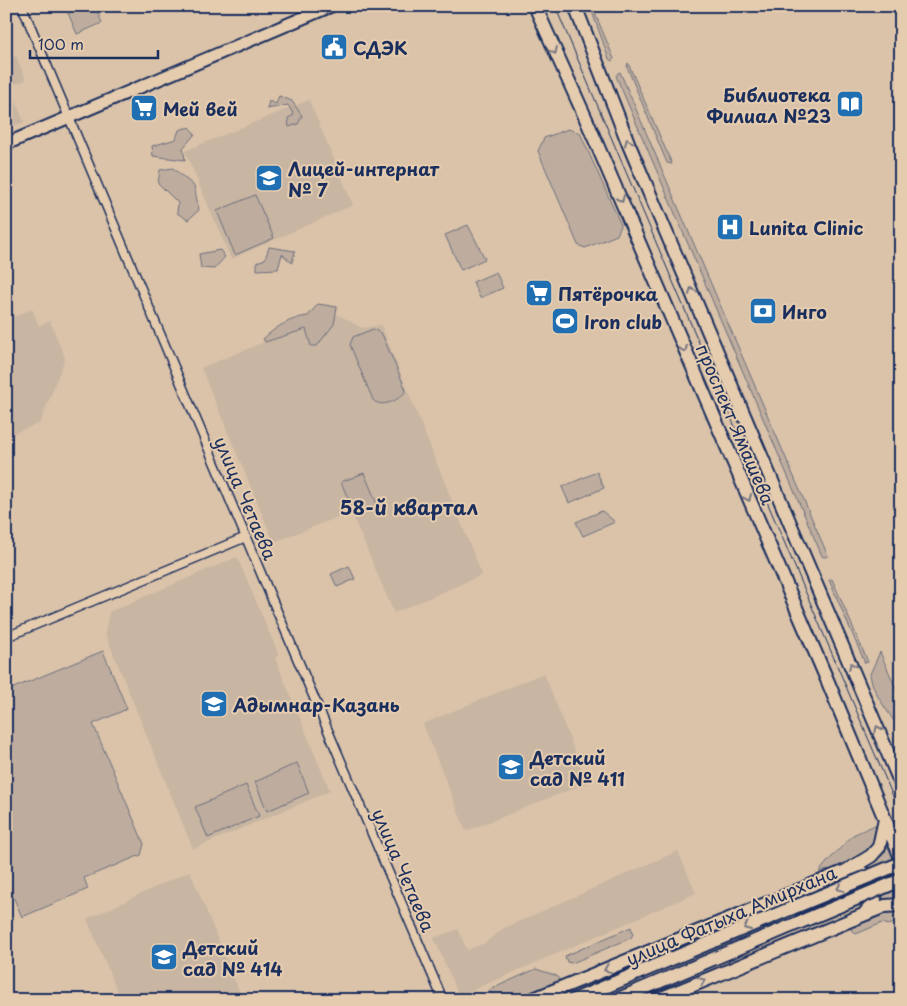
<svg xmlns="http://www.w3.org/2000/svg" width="907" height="1006" font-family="'Playpen Sans',sans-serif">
  <rect width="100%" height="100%" fill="#dac3a9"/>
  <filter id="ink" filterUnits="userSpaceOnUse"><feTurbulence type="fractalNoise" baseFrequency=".02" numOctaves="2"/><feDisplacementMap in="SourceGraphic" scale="10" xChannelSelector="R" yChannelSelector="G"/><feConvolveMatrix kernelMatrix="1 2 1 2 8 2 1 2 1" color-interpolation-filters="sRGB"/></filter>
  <g filter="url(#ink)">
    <!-- built -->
    <path fill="#c8b5a2" d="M6,49L10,58L16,56L26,80L10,86L24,122L6,129Z
      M309,100L353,205L231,259L185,151Z
      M32,309L39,326L50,321L65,358L40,423L9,435L6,434V320Z
      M335,313L362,328L381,325L482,575L394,613L351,512L274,542L201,368Z
      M237,557L279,655L275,658L330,791L193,849L105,633L109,612Z
      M544,673L587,783L466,831L423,724Z
      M678,851L696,893L459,996L434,938L458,929L467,950L485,943L504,928Z
      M190,871L241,996L233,1000H121L87,919Z"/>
    <!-- green -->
    <path fill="#bead9e" stroke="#6c6e7e" d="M83,6H95L102,23L77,34L68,13Z
      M590,6H592L614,59L612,61L609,59Z
      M628,63L672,164L667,163L627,67Z
      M620,72L828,556L824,557L822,556L616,76L618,73Z
      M279,96L292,101L302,116L298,124L289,127L288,118L294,115L288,105L267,109L269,101L276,104Z
      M189,127L195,134L183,148L185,160L153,156L152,146L176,139L179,130Z
      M568,129L580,133L621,225L617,235L585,248L578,245L538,151L544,138Z
      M173,168L194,186L199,210L188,220L177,213L178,203L158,183L160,170Z
      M255,195L274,238L235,255L217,211Z
      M468,225L485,259L461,270L445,235Z
      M269,247L295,251L292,263L282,254L278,269L257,270V262L265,259Z
      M220,250L225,257L214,269L201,268L199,254Z
      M496,272L503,288L480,298L473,282Z
      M318,304L337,307L334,324L317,346H311L306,329L265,342L263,339C276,327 290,318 308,316Z
      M373,329L382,334L406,390C401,400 381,409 373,400L350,345L353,337Z
      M597,472L604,488L569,503L562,487Z
      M364,473L378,506L355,515L341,482Z
      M602,511L615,522L583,536L576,522Z
      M349,566L355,579L337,587L331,574Z
      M832,579L868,662L865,663L829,580Z
      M103,651L127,709L93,724L144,844L141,855L84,878L88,889L22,917L6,880V691Z
      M880,652L901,700V726L898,727C888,711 872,693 870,674Z
      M297,763L309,793L267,811L255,782Z
      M246,785L259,816L208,838L195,807Z
      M875,825L877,829L872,850L839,868L819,872L828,861L853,835Z
      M890,843L901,870V901L877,903C879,888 881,876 867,867L883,855Z
      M886,910L901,911V920L889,925L882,923L856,934L852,931L850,926Z
      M631,927L633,934L631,938L572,963L567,962L565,956Z
      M536,969L557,976L559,979L558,984L519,1000H497L489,990Z"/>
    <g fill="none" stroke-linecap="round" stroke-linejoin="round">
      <!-- street casing -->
      <g stroke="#1b2f5e" stroke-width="11">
        <path id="street" d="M22,6L271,597L443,1000
          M6,637L246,537"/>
      </g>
      <!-- secondary casing -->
      <g stroke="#1b2f5e" stroke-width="15">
        <path id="secondary" d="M6,144L331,6"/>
      </g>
      <!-- primary casing -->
      <g stroke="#1b2f5e" stroke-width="16">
        <path id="primary" d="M535,6L586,119L828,682L901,858
          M575,6L629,145L901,784
          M859,871C871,876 880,891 873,904C871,907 867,910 865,913
          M531,1000L846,871L871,856L879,847L885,819
          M574,1000L792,908
          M616,1000L798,923
          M657,1000L885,906L901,905"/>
      </g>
      <!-- street -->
      <use href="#street" stroke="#e6ccae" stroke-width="8"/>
      <!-- secondary -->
      <use href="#secondary" stroke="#e6ccae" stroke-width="11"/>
      <!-- primary -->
      <use href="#primary" stroke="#e6ccae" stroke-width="12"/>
      <!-- tram -->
      <path stroke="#1b2f5e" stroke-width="1" d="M555,6L901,815"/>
      <!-- primary-bridge casing -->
      <g stroke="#1b2f5e" stroke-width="16" stroke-linecap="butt">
        <path id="primary-bridge" d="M792,908L901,863
          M798,923L901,880"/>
      </g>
      <!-- primary-bridge -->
      <use href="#primary-bridge" stroke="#e6ccae" stroke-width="12"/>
    </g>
    <!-- one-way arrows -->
    <defs><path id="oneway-chevron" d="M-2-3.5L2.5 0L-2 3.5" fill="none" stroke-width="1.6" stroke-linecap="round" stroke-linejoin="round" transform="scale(1.25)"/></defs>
    <g stroke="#767682">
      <use href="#oneway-chevron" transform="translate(554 51) rotate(65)"/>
      <use href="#oneway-chevron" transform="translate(628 142) rotate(-112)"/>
      <use href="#oneway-chevron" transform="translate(621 199) rotate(67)"/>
      <use href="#oneway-chevron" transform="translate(692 291) rotate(-113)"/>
      <use href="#oneway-chevron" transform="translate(684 349) rotate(67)"/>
      <use href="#oneway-chevron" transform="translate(748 498) rotate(67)"/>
      <use href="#oneway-chevron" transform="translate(852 666) rotate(-113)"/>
      <use href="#oneway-chevron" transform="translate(878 729) rotate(-113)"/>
      <use href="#oneway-chevron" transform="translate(840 888) rotate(157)"/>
      <use href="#oneway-chevron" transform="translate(747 927) rotate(157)"/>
      <use href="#oneway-chevron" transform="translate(607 969) rotate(158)"/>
      <use href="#oneway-chevron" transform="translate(702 981) rotate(-22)"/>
    </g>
  </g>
  <!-- icons -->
  <defs>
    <g id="civic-square" transform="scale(1.4375)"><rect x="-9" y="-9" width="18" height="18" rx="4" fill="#1f6fb2" stroke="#e6ccae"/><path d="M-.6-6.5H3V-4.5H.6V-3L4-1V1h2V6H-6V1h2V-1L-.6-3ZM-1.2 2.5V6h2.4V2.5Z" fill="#fff"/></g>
    <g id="library-square" transform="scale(1.4375)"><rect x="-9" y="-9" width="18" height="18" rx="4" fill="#1f6fb2" stroke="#e6ccae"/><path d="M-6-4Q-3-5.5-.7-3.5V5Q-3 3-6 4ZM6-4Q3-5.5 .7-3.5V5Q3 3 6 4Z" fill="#fff"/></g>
    <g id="supermarket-square" transform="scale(1.4375)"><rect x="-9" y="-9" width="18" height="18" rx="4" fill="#1f6fb2" stroke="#e6ccae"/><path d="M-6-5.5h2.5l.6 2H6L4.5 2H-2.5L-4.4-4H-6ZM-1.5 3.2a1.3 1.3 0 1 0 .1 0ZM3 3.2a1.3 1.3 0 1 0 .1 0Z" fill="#fff"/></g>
    <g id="school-square" transform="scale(1.4375)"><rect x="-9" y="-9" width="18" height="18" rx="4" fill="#1f6fb2" stroke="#e6ccae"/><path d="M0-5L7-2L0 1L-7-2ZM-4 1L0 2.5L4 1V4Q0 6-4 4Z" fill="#fff"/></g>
    <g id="hospital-square" transform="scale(1.4375)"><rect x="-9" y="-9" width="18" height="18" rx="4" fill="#1f6fb2" stroke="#e6ccae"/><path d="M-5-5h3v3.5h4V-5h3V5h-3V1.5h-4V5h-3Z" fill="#fff"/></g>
    <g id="bank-square" transform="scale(1.4375)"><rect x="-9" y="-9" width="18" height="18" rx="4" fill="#1f6fb2" stroke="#e6ccae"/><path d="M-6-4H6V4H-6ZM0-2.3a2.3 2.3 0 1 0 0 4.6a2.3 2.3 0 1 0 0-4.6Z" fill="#fff"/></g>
    <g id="stadium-square" transform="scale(1.4375)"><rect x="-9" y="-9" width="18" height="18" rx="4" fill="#1f6fb2" stroke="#e6ccae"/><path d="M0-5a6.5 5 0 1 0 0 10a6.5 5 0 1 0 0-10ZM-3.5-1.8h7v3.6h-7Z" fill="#fff"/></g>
  </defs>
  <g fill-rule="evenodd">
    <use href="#civic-square" x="334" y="47"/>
    <use href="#library-square" x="850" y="104"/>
    <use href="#supermarket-square" x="144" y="108"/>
    <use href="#school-square" x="269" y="178"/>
    <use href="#hospital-square" x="730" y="227"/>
    <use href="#supermarket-square" x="539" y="293"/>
    <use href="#bank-square" x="763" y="311"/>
    <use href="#stadium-square" x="565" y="321"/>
    <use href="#school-square" x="214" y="704"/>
    <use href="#school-square" x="511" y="767"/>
    <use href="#school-square" x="164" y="957"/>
  </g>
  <g text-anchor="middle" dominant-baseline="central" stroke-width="4" stroke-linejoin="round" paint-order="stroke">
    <!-- poi labels -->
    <g font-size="18" font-weight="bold" fill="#1b2f5e" stroke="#e6ccae" text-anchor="start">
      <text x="353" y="47">СДЭК</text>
      <text x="831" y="94" text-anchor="end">Библиотека<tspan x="831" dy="21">Филиал №23</tspan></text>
      <text x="163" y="108">Мей вей</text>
      <text x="288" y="168">Лицей-интернат<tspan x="288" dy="21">№ 7</tspan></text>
      <text x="749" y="227">Lunita Clinic</text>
      <text x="558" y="293">Пятёрочка</text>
      <text x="782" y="311">Инго</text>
      <text x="584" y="321">Iron club</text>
      <text x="233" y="704">Адымнар-Казань</text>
      <text x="530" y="757">Детский<tspan x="530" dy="21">сад № 411</tspan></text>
      <text x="183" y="947">Детский<tspan x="183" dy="21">сад № 414</tspan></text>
    </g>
    <!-- street labels -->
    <g font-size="18" fill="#1b2f5e" stroke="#e6ccae">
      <text transform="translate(736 424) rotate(67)">проспект Ямашева</text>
      <text transform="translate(246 498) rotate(67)">улица Четаева</text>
      <text transform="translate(404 870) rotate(67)">улица Четаева</text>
      <text transform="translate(731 915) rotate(-23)">улица Фатыха Амирхана</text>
    </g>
    <!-- quarter labels -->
    <g font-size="20" font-weight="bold" fill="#1b2f5e" stroke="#e6ccae">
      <text x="409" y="507">58-й квартал</text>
    </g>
  </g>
  <!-- margin -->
  <rect width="907" height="1006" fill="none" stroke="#e6ccae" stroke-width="25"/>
  <rect x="12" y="12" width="882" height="981" fill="none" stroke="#1b2f5e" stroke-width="2" filter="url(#ink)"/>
  <!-- scale -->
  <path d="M30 50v8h128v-8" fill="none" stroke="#1b2f5e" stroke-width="2.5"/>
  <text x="38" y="50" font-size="15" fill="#1b2f5e" stroke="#e6ccae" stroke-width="4" paint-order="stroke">100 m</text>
</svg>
